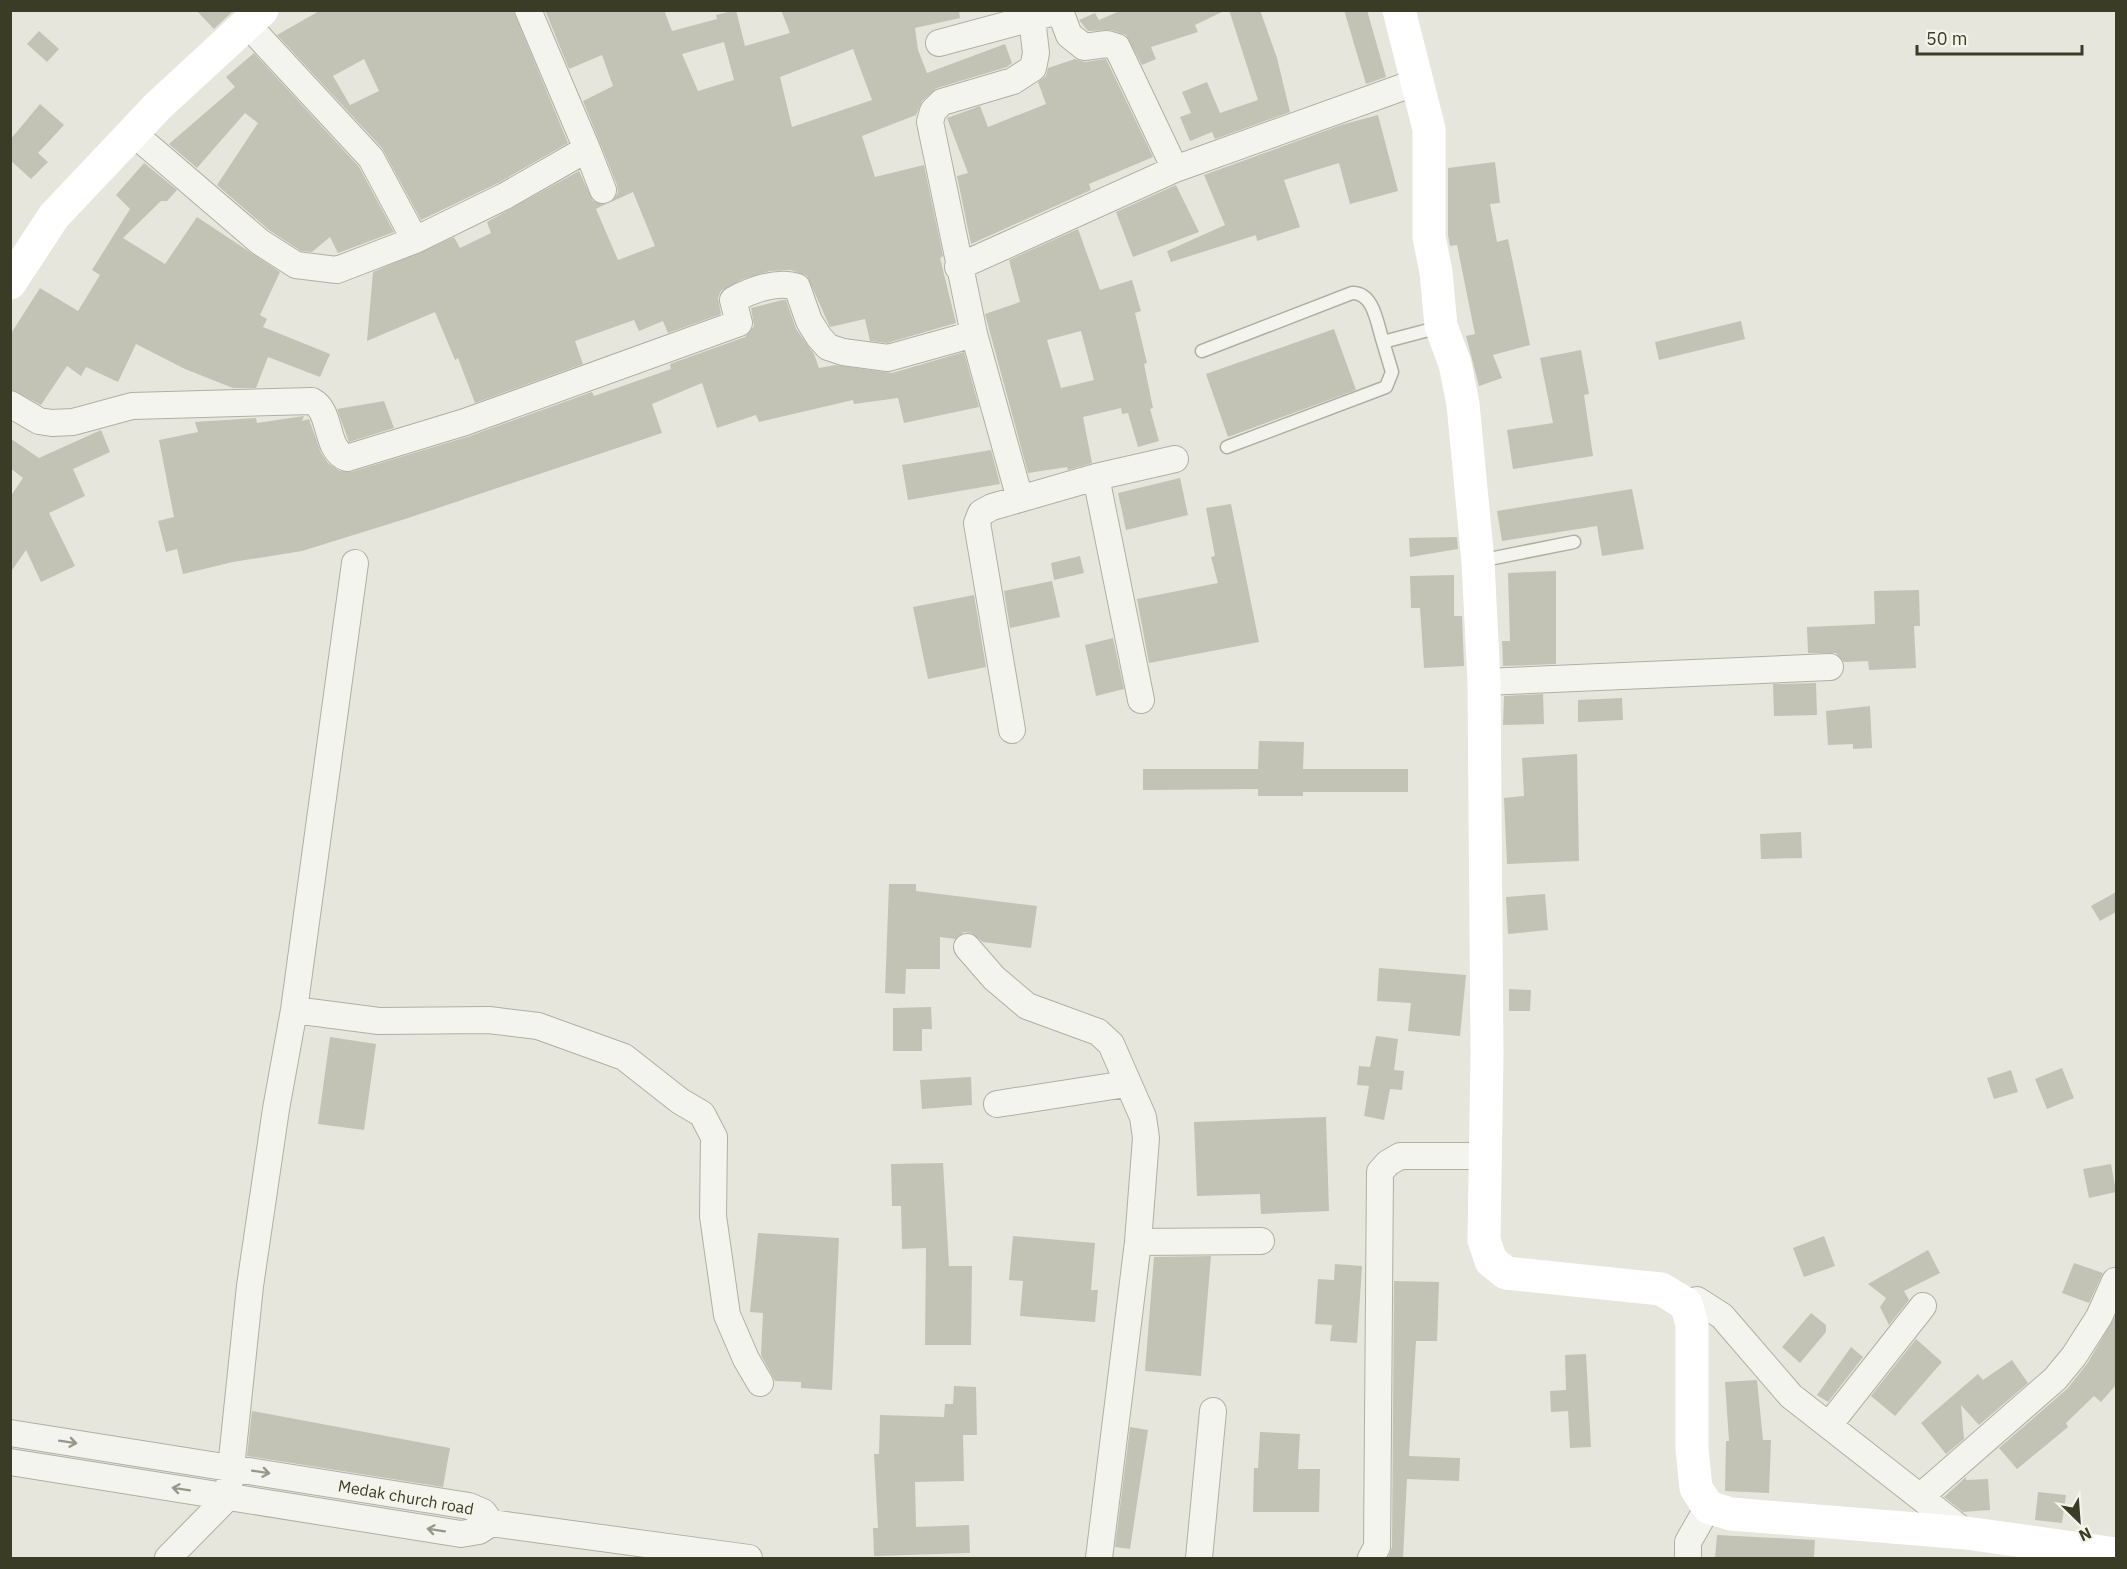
<svg xmlns="http://www.w3.org/2000/svg" width="2127" height="1569" font-family="'IBM Plex Sans',sans-serif">
  <rect width="100%" height="100%" fill="#e6e6dc"/>
  <!-- building -->
  <path fill="#c2c3b4" fill-rule="evenodd" d="M196,10H234L214,29Z
    M321,10H513L568,143L498,183L421,220L382,148L277,35ZM364,59L379,91L350,105L333,76Z
    M545,10H664L672,31L717,19L716,15L736,10L745,46L790,33L781,10H959L960,18L915,28L918,50L927,73L1005,44L1012,63L1007,67L937,88L922,101L916,115L862,136L875,177L924,165L943,256L940,258L956,323L887,343L870,341L865,319L830,327L807,276L791,270L770,271L743,279L721,291L718,298L721,314L668,333L663,321L639,331L634,320L575,341L583,364L475,403L458,358L455,360L435,312L367,341L373,272L454,237L460,248L491,233L487,222L579,171L593,201L606,204L596,209L618,260L655,246L633,192L611,202L618,193L617,185L583,101L613,86L602,55L569,69ZM724,42L734,80L698,91L682,54ZM853,49L872,100L792,127L780,77Z
    M1122,10H1226L1195,25L1198,32L1151,47L1156,59L1142,65L1126,35L1111,30L1088,31L1079,20L1095,13L1099,20Z
    M1229,10H1260L1277,58L1290,112L1215,139L1212,132L1190,141L1180,117L1191,113L1182,92L1207,82L1220,113L1258,100Z
    M1344,10H1367L1386,77L1366,84Z
    M39,31L59,49L47,62L27,44Z
    M254,53L359,167L394,232L338,253L330,237L312,252L301,251L269,230L217,185L258,123L245,113L197,168L169,144L235,87L226,77Z
    M1075,59L1085,62L1106,59L1153,157L1089,184L1091,190L971,244L957,176L968,173L947,118L980,106L988,127L1046,104L1038,82L1046,76L1048,68Z
    M40,104L64,125L38,153L48,162L31,179L10,160V140Z
    M1378,115L1398,191L1350,204L1339,163L1284,180L1300,227L1257,241L1256,235L1171,262L1167,251L1225,225L1204,175L1341,125Z
    M1495,162L1500,203L1490,204L1497,242L1508,239L1530,345L1493,355L1502,378L1479,386L1466,336L1475,334L1457,245L1450,246L1448,235V168Z
    M144,163L177,190L167,201H161L123,238L165,264L197,217L280,272L260,315L267,319L263,327L330,354L320,377L268,357L256,388H233L185,369L136,344L118,382L86,367L81,376L67,366L41,405L10,389V335L40,288L78,311L100,275L92,270L130,209L116,195Z
    M1176,185L1199,232L1133,257L1116,212Z
    M1078,229L1100,290L1132,280L1141,311L1135,313L1147,363L1144,364L1153,408L1150,409L1159,441L1138,447L1128,413L1122,414L1121,408L1083,417L1092,463L1068,470L1067,467L1028,473L985,314L1020,302L1009,260ZM1081,331L1094,380L1061,388L1047,340Z
    M782,300H786L796,329L814,354L819,368L836,365L892,373L964,352L979,407L904,423L898,398L854,404L853,400L759,422L756,415L717,428L702,383L652,404L662,433L405,519L302,551L233,562L183,574L177,549L166,552L158,521L174,517L159,440L198,432L195,422L256,418L257,423L304,416L302,421L309,419L321,453L328,463L340,471L351,472L470,436L592,392L594,396L671,369L670,364L745,337L754,326L751,308Z
    M1741,321L1745,339L1659,360L1655,342Z
    M1334,329L1356,390L1228,437L1206,374Z
    M1581,350L1589,394L1584,395L1593,456L1513,469L1507,430L1553,423L1540,358Z
    M384,401L394,428L349,442L337,409Z
    M101,430L110,452L73,469L85,496L49,513L75,566L41,582L26,550L10,573V497L23,478L10,468V438L39,458Z
    M991,450L1000,484L908,500L902,465Z
    M1180,478L1188,515L1126,530L1118,493Z
    M1632,489L1644,549L1602,556L1597,526L1502,541L1497,511Z
    M1231,504L1259,642L1149,663L1137,599L1218,583L1211,557L1215,556L1206,508Z
    M1457,537L1458,549L1410,557L1409,538Z
    M1080,556L1084,573L1054,580L1051,563Z
    M1556,571V664L1503,666L1502,641H1510L1508,573Z
    M1454,575V616H1462L1464,666L1424,668L1420,608H1411L1410,576Z
    M1052,581L1060,617L1010,628L1004,591Z
    M1919,590L1920,626H1914L1916,668L1869,670L1868,661L1844,662L1836,653H1808L1807,627L1875,624L1874,591Z
    M974,595L986,667L928,679L913,607Z
    M1113,638L1124,689L1096,696L1085,645Z
    M1816,683L1817,715L1774,716L1773,684Z
    M1543,694L1544,724L1503,725L1504,696Z
    M1622,698L1623,720L1578,722V700Z
    M1870,706L1872,748L1853,749V744L1828,745L1826,711Z
    M1259,741L1304,742L1303,769H1408V792H1303V796H1258V789L1143,790V769H1258Z
    M1577,754L1579,861L1507,864L1504,798L1524,796L1522,758Z
    M1801,832L1802,858L1761,859L1760,834Z
    M889,884H916V891L1037,906L1031,948L983,942L971,933L964,932L955,939L940,937V969H906L905,994L885,993Z
    M2116,892V912L2100,921L2091,906Z
    M1545,894L1548,930L1508,934L1506,897Z
    M1379,968L1466,975L1460,1036L1408,1031L1411,1003L1377,1001Z
    M1509,989L1531,990L1530,1011H1509Z
    M931,1007L932,1029H922V1051H893V1008Z
    M1376,1036L1398,1039L1394,1070L1404,1071L1402,1090L1390,1089L1384,1120L1364,1116L1369,1086L1357,1085L1359,1066L1370,1067Z
    M330,1037L376,1044L364,1130L318,1124Z
    M2062,1068L2074,1098L2047,1109L2035,1079Z
    M2011,1070L2018,1092L1994,1099L1987,1078Z
    M971,1077L972,1105L922,1109L920,1080Z
    M1326,1117L1329,1211L1261,1214L1260,1194L1197,1196L1194,1122Z
    M943,1163L949,1266H972L971,1345H925L926,1248L902,1249L901,1206H892L891,1164Z
    M2111,1164L2116,1192L2089,1198L2083,1169Z
    M758,1233L839,1238L832,1390L801,1388V1382L775,1381L761,1355L763,1313L750,1312Z
    M1013,1236L1095,1243L1091,1290H1098L1095,1322L1020,1316L1023,1281L1009,1280Z
    M1824,1236L1835,1266L1804,1277L1793,1248Z
    M1928,1250L1940,1273L1904,1291L1909,1300L1889,1325L1880,1307L1886,1298L1868,1284Z
    M1211,1256L1201,1376L1145,1371L1154,1257Z
    M2074,1263L2103,1273L2089,1303L2062,1293Z
    M1335,1264L1362,1266L1357,1343L1330,1341L1332,1325L1315,1324L1318,1279L1334,1280Z
    M1394,1281L1439,1282L1437,1341H1416L1409,1456L1460,1458L1459,1481L1407,1479L1403,1558H1388L1392,1547Z
    M1811,1313L1826,1325V1332L1800,1363L1782,1347Z
    M2116,1315V1385L2101,1402L2094,1396L2066,1423L2068,1427L2017,1469L1999,1448L2067,1389L2087,1364Z
    M1916,1339L1942,1362L1895,1416L1871,1396Z
    M1851,1347L1863,1357L1828,1402L1817,1395Z
    M1586,1354L1591,1447L1570,1448L1568,1411L1551,1412L1550,1391L1566,1390L1565,1355Z
    M2012,1360L2028,1383L1979,1425L1961,1405L1964,1439L1946,1454L1921,1423L1978,1374L1983,1380Z
    M1757,1380L1763,1440H1771L1769,1493L1725,1491L1726,1441H1729L1725,1382Z
    M954,1386L976,1387L977,1435H963L964,1481L915,1482L916,1527L969,1525L970,1553L874,1556L873,1528H878L874,1454H879L880,1415L944,1417L945,1404H953Z
    M252,1411L450,1448L443,1487L247,1456Z
    M1130,1427L1148,1430L1130,1549L1115,1547Z
    M1260,1432L1300,1434L1298,1469H1320L1319,1512H1253L1254,1468H1258Z
    M1966,1477V1480L1988,1479L1990,1510L1963,1512L1944,1497Z
    M2038,1492L2066,1495L2062,1523L2035,1520Z
    M1717,1535L1815,1540L1814,1558H1715Z"/>
  <g fill="none" stroke-linecap="round" stroke-linejoin="round">
    <!-- lane casing -->
    <g stroke="#afb0a2" stroke-width="15">
      <path id="lane" d="M1202,351L1352,293C1374,292 1377,324 1383,342
        M1227,447L1386,387L1392,372L1383,342L1440,327
        M1479,561L1574,542"/>
    </g>
    <!-- street casing -->
    <g stroke="#afb0a2" stroke-width="28">
      <path id="street" d="M1060,11L1069,35L1084,47L1107,44L1117,47L1175,169
        M247,24L371,158L415,240
        M939,43L1047,14
        M133,133L260,242L296,265L337,270L415,240L505,196L587,149L528,10
        M587,149L603,190
        M958,267L1175,169L1417,82
        M10,404L39,421L52,423L73,422L132,406L312,401C333,412 324,450 347,458L465,422L739,323L733,300C751,290 778,280 797,287L809,321L819,337L828,347L843,352L888,358L974,334
        M1096,477L1175,459
        M1020,499L974,334L930,122L933,111L942,102L1013,81L1033,68L1036,53L1032,18
        M1484,682L1830,667
        M1012,730L977,523L981,513L992,507L1096,477L1141,700
        M967,947L994,978L1027,1006L1098,1032L1111,1044L1143,1117L1146,1138L1138,1242L1099,1558
        M294,1010L379,1021L489,1020L538,1026L624,1057L680,1101L702,1114L714,1137L713,1216L727,1315L746,1359L760,1383
        M997,1104L1126,1084
        M1138,1242L1261,1241
        M1686,1304L1697,1300L1722,1316L1791,1396L1966,1533
        M1829,1425L1923,1306
        M10,1433L469,1506L483,1512L491,1523
        M10,1462L461,1534L479,1531L491,1523
        M1921,1496L2055,1379L2074,1356L2099,1317L2115,1281
        M491,1523L749,1558
        M168,1558L228,1497L250,1286L276,1109L294,1010L355,563
        M1199,1558L1213,1411
        M1371,1558L1377,1547L1380,1172L1388,1163L1400,1156H1485
        M1688,1558V1542L1708,1507"/>
    </g>
    <!-- lane -->
    <use href="#lane" stroke="#f4f4ef" stroke-width="12"/>
    <!-- street -->
    <use href="#street" stroke="#f4f4ef" stroke-width="26"/>
    <!-- secondary -->
    <path stroke="#fff" stroke-width="33" d="M1399,10L1429,129V237L1436,272L1441,326L1455,364L1463,404L1478,562L1484,682L1487,1055L1484,1240L1491,1261L1506,1273L1661,1289L1686,1304L1692,1324V1449L1696,1488L1708,1507L1731,1514L1966,1533L2116,1554
      M10,283L54,216L158,106L262,10"/>
  </g>
  <!-- one-way arrows -->
  <defs><path id="oneway-shaft" d="M-6 0H5M1.5-3L5.5 0L1.5 3" fill="none" stroke-width="1.6" stroke-linecap="round" stroke-linejoin="round" transform="scale(1.5)"/></defs>
  <g stroke="#97988a">
    <use href="#oneway-shaft" transform="translate(68 1442) rotate(9)"/>
    <use href="#oneway-shaft" transform="translate(261 1472) rotate(9)"/>
    <use href="#oneway-shaft" transform="translate(181 1489) rotate(-171)"/>
    <use href="#oneway-shaft" transform="translate(436 1530) rotate(-171)"/>
  </g>
  <g text-anchor="middle" dominant-baseline="central" stroke-width="5" stroke-linejoin="round" paint-order="stroke">
    <!-- street labels -->
    <g font-size="16" fill="#3a3c26" stroke="#f4f4eb">
      <text transform="translate(406 1497) rotate(10)">Medak church road</text>
    </g>
  </g>
  <!-- border -->
  <rect width="2127" height="1569" fill="none" stroke="#3a3c26" stroke-width="24"/>
  <!-- north arrow -->
  <g transform="translate(2079 1521) rotate(155)" stroke="#f4f4eb" stroke-width="4.5" paint-order="stroke">
  <path d="M0-4.5L10 22L0 15L-10 22Z" fill="#3a3c26"/>
  <text y="-9" font-size="16" font-weight="bold" text-anchor="middle" fill="#3a3c26">N</text>
  </g>
  <!-- scale -->
  <path d="M1917 45v9h165v-9" fill="none" stroke="#3a3c26" stroke-width="3"/>
  <text x="1926" y="45" font-size="18" fill="#3a3c26" stroke="#f4f4eb" stroke-width="4.5" paint-order="stroke">50 m</text>
</svg>
